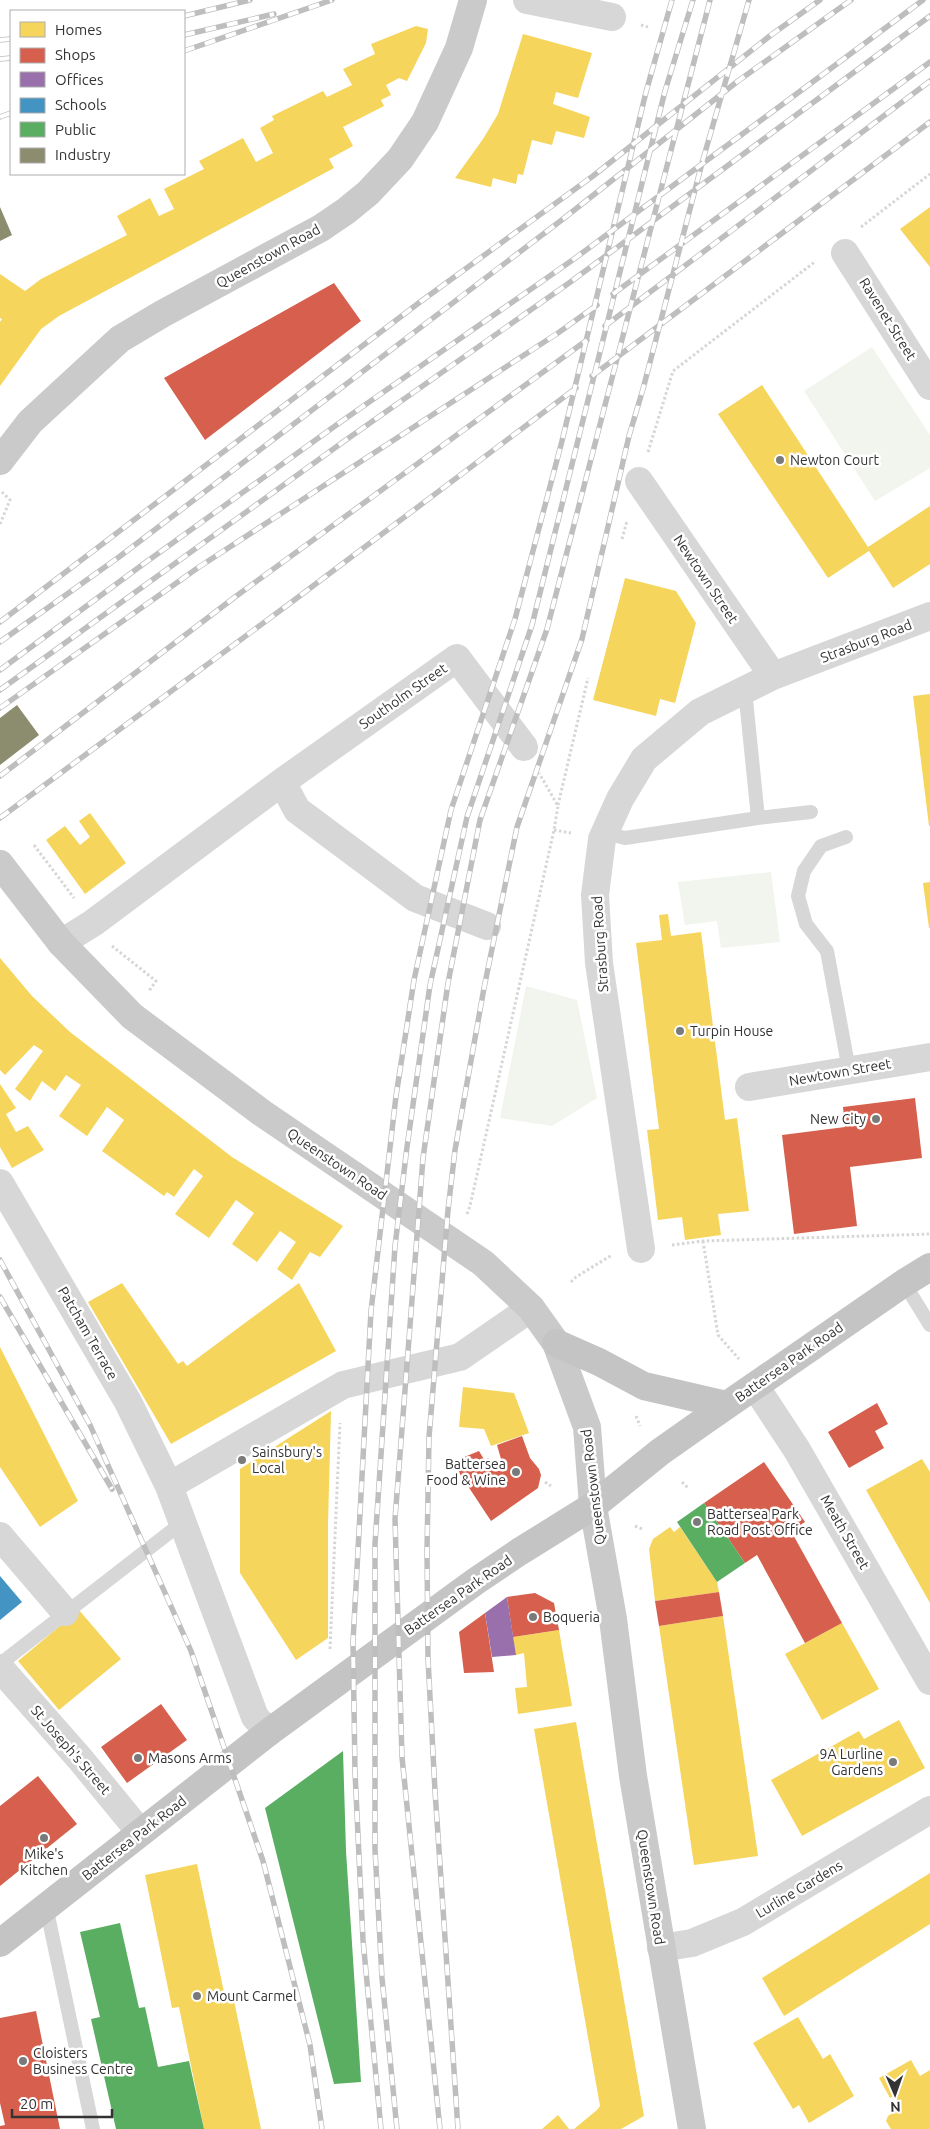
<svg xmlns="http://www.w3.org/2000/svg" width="930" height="2129" font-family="Ubuntu,sans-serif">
  <rect width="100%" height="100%" fill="#fff"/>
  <!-- green -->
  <path fill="#f1f5ed" d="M872,347L930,435V468L875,501L804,391Z
    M771,872L780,942L721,948L717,921L685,925L678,882Z
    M526,986L577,1000L597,1098L552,1126L500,1118Z"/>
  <!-- homes -->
  <path fill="#f6d55c" d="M416,26L428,29L426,43L407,81L399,78L386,85L391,95L381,100L384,106L343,127L353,146L329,159L334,168L59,316L41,329L0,386V322L2,319L0,318V274L25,291L41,279L127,235L117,216L150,198L159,216L174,209L164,189L204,169L199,161L243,138L256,162L273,153L260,128L274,120L272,116L323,91L327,97L352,85L343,69L375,54L371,44Z
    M523,34L592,53L578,98L556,92L553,104L590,117L584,138L556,131L552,145L532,140L523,175L518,174L516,184L493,178L491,187L455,178L483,139L498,114Z
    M930,207V267L900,229Z
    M762,385L868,547L930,506V564L893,588L869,551L828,578L718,414Z
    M625,578L676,591L696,623L675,703L660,699L656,716L593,700Z
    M930,694V826H929L913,696Z
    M90,813L126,863L85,894L46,840L65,826L80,845L90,837L79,821Z
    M930,882V928H929L923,883Z
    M668,914L671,936L701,932L725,1120L737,1118L749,1211L718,1214L721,1235L685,1240L682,1217L658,1220L647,1130L659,1129L636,943L662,940L659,915Z
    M0,958L32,996L70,1032L232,1157L343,1226L320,1257L310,1252L292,1280L277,1269L296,1242L280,1231L257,1262L232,1244L254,1213L236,1200L209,1238L175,1214L203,1176L194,1169L174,1197L167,1192L164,1196L102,1151L124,1120L107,1107L87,1136L59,1116L81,1085L66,1075L55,1091L42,1081L30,1101L15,1089L43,1051L34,1045L5,1075L0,1070Z
    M0,1084L16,1108L6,1114L16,1132L28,1126L44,1150L12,1168L0,1147Z
    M122,1283L178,1364L183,1361L187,1366L299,1283L336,1351L171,1444L88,1302Z
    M0,1347L78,1501L40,1527L0,1467Z
    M463,1387L514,1393L529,1433L491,1446L484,1429L459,1427Z
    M331,1411L328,1524V1638L296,1660L240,1573V1469Z
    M922,1459L930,1472V1603L866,1490Z
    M670,1527L674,1532L680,1527L717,1582L719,1592L655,1601L649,1549L653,1539Z
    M79,1610L121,1659L59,1710L18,1661Z
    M723,1616L758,1856L694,1865L659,1626Z
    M842,1623L879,1689L822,1720L785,1654Z
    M559,1630L572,1706L518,1714L515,1688L527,1687L524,1653L516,1655L513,1637Z
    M899,1720L925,1768L802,1836L771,1780L859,1731L864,1739Z
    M576,1722L644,2116L621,2129H574L597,2110L600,2106L534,1729Z
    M197,1864L225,1997L233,1996L261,2129H204L179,2007L172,2008L145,1875Z
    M930,1873V1924L784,2016L762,1978Z
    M798,2017L823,2059L830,2054L854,2096L809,2123L799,2105L793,2109L753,2043Z
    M911,2060L920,2076L930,2070V2129H891L886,2121L888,2116L900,2108L894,2096L890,2098L879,2078Z
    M558,2115L569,2129H542Z"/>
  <!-- shops -->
  <path fill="#d6604d" d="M334,283L361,321L205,440L164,378Z
    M915,1098L922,1158L850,1167L857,1226L794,1234L782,1135L845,1127L843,1107Z
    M877,1403L888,1424L875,1431L884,1448L849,1468L828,1432Z
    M522,1436L530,1458L539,1469L541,1475L538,1488L491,1521L452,1462L479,1451L485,1461L488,1458L494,1464L501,1459L497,1445Z
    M764,1462L805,1522L791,1531L842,1623L805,1643L757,1555L745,1563L704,1503Z
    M719,1592L723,1616L659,1626L655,1601Z
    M535,1593L554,1603L559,1630L513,1637L507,1597Z
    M485,1613L494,1672L464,1673L459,1632Z
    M161,1704L187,1740L127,1783L101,1747Z
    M38,1776L77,1824L0,1886V1806Z
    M36,2011L60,2129H0V2126L5,2125L0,2103V2018Z"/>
  <!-- offices -->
  <path fill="#9970ab" d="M507,1597L516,1655L492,1657L485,1613Z"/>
  <!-- schools -->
  <path fill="#4393c3" d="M0,1576L22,1602L0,1620Z"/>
  <!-- public -->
  <path fill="#5aae61" d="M704,1503L745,1563L717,1582L677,1522Z
    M343,1751L346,1851L361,2082L334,2084L265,1808Z
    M120,1923L139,2008L145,2007L158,2067L189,2061L204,2129H116L91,2019L100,2017L80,1932Z"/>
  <!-- industry -->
  <path fill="#8c8c6e" d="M0,207L12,235L0,241Z
    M17,705L39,735L0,765V718Z"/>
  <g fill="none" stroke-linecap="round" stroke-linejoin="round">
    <!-- path -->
    <path stroke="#d6d6d6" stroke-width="3" stroke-dasharray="2.5 2.5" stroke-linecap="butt" d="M641,25L648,27
      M861,227L930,174
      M648,452L673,371L816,261
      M0,524L10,500L2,492
      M622,539L627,521
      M558,805L588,678
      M554,830L571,833
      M34,845L74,898
      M112,946L156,981L149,991
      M467,1214L470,1206L554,830L558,806L539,773
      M703,1241L718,1335L739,1359
      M672,1245L703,1241L930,1234
      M571,1282L576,1277L612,1255
      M636,1416L640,1426
      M545,1482L551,1486
      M682,1482L688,1488
      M635,1526L642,1529
      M330,1649L340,1423"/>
    <!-- lane -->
    <path stroke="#d7d7d7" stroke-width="14" d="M745,690L758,818
      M605,833L625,838L758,818L811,812
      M846,837L821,846L804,871L798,896L806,924L827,951L849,1070
      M904,1283L930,1325
      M0,1664L183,1522
      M46,1906L93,2129"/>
    <!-- street -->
    <path stroke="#d7d7d7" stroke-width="28" d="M527,0L612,17
      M845,253L930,386
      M639,481L773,676
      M282,782L297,810L415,898L487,926
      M61,943L93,923L282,782L457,658L524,747
      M749,1087L930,1057
      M0,1183L128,1402L169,1486
      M641,1249L599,963L595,895L602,839L620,799L644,759L700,712L773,676L930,616
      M755,1386L797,1450L930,1681
      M0,1536L65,1612
      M0,1668L81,1760L140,1832
      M269,1732L255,1717L169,1486L343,1385L460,1357L531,1308
      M661,1948L692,1943L743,1922L930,1810"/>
    <!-- primary -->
    <path stroke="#cacaca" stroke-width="28" d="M0,461L30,422L120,339L162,314L321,228L346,211L368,193L400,159L425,122L459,48L473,0
      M0,864L61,943L132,1016L262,1113L483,1263L531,1308L556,1343L587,1427L593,1506L613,1619L633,1776L692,2129"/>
    <!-- highway -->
    <path stroke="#c4c4c4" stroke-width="28" d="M556,1343L599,1362L644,1386L726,1405
      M0,1943L269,1732L476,1581L519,1552L593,1506L660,1452L704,1421L904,1283L930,1267"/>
    <!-- rail casing -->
    <g stroke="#bebebe" stroke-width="5.5">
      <path id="rail" d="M184,16L250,0
        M184,35L274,14
        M0,40L11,39
        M184,51L332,0
        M0,59L11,58
        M0,117L11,113
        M613,294L930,62
        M605,326L930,81
        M592,376L930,122
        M0,622L420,302L593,176L771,35L820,0
        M0,642L119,557L563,219L738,81L851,0
        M0,670L142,565L342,421L574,259L923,0
        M0,690L343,442L569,283L930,16
        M0,708L199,567L558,333L597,305
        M0,776L235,597L587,340
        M0,818L289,604L576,388
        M0,1260L90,1425L191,1651L263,1861L310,2045L322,2129
        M0,1297L112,1489
        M381,2129L363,1940L355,1772L353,1642L371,1311L396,1096L414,980L451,810L515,619L562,441L646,92L672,0
        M397,2129L382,1978L375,1849V1544L395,1246L407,1147L430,985L467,817L532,625L665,91L693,0
        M440,2129L402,1757L395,1519L423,1158L448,983L480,820L547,629L710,0
        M458,2129L435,1791L428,1659L427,1551L429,1437L448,1210L455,1150L484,988L517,827L582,639L629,436L643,389L702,163L749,0"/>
    </g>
    <!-- rail -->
    <use href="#rail" stroke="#fff" stroke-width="4" stroke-dasharray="11" stroke-linecap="butt"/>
  </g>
  <!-- markers -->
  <g fill="#7a7a7a" stroke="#fff" stroke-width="2">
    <circle cx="780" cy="460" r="5"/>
    <circle cx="680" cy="1031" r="5"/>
    <circle cx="876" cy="1119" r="5"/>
    <circle cx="242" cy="1460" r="5"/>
    <circle cx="516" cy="1472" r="5"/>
    <circle cx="697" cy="1522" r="5"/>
    <circle cx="533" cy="1617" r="5"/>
    <circle cx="138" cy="1758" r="5"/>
    <circle cx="893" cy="1762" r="5"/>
    <circle cx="44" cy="1838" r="5"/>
    <circle cx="197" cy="1996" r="5"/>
    <circle cx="23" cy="2061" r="5"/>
  </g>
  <g text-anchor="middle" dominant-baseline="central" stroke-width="5" stroke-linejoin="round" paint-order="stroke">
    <!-- street labels -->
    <g font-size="14" fill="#333" stroke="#fff">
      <text transform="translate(268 256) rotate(-29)">Queenstown Road</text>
      <text transform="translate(888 319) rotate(58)">Ravenet Street</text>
      <text transform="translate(706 579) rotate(56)">Newtown Street</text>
      <text transform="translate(866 641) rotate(-21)">Strasburg Road</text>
      <text transform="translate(403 696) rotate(-35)">Southolm Street</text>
      <text transform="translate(600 944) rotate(-94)">Strasburg Road</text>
      <text transform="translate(840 1072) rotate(-10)">Newtown Street</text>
      <text transform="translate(337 1164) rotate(34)">Queenstown Road</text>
      <text transform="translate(88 1333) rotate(60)">Patcham Terrace</text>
      <text transform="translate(789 1362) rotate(-35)">Battersea Park Road</text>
      <text transform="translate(593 1487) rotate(-97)">Queenstown Road</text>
      <text transform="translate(845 1532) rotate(60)">Meath Street</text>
      <text transform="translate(458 1595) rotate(-35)">Battersea Park Road</text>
      <text transform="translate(71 1750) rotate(49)">St Joseph's Street</text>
      <text transform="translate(134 1838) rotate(-38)">Battersea Park Road</text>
      <text transform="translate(651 1887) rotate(81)">Queenstown Road</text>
      <text transform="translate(799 1889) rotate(-31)">Lurline Gardens</text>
    </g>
    <!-- poi labels -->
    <g font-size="14" fill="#333" stroke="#fff" text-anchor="start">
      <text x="790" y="460">Newton Court</text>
      <text x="690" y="1031">Turpin House</text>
      <text x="866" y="1119" text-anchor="end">New City</text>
      <text x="252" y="1452">Sainsbury's<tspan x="252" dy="16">Local</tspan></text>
      <text x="506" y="1464" text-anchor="end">Battersea<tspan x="506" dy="16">Food &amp; Wine</tspan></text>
      <text x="707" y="1514">Battersea Park<tspan x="707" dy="16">Road Post Office</tspan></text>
      <text x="543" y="1617">Boqueria</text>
      <text x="883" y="1754" text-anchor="end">9A Lurline<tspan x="883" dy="16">Gardens</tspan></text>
      <text x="148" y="1758">Masons Arms</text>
      <text x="44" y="1854" text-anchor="middle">Mike's<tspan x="44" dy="16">Kitchen</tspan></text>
      <text x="207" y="1996">Mount Carmel</text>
      <text x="33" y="2053">Cloisters<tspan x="33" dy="16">Business Centre</tspan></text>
    </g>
  </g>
  <!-- legend -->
  <rect x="10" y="10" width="175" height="165" fill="#ffffff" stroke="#adadad"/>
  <rect x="20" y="22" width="25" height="15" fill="#f6d55c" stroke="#adadad"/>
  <text x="55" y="35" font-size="15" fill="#333333">Homes</text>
  <rect x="20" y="48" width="25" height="15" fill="#d6604d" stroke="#adadad"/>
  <text x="55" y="60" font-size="15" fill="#333333">Shops</text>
  <rect x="20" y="72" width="25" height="15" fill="#9970ab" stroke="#adadad"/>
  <text x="55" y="85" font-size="15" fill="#333333">Offices</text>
  <rect x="20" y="98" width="25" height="15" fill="#4393c3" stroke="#adadad"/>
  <text x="55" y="110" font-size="15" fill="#333333">Schools</text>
  <rect x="20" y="122" width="25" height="15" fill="#5aae61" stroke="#adadad"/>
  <text x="55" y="135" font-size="15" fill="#333333">Public</text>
  <rect x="20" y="148" width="25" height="15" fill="#8c8c6e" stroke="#adadad"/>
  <text x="55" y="160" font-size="15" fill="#333333">Industry</text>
  <!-- north arrow -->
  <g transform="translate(895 2094) rotate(178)" stroke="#ffffff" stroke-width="4" paint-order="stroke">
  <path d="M0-4L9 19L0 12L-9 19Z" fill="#333333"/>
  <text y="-8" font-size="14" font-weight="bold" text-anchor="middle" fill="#333333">N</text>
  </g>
  <!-- scale -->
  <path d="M12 2109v8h100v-8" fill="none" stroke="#333333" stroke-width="2.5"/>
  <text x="20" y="2109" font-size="15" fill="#333333" stroke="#ffffff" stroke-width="4" paint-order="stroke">20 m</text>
</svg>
